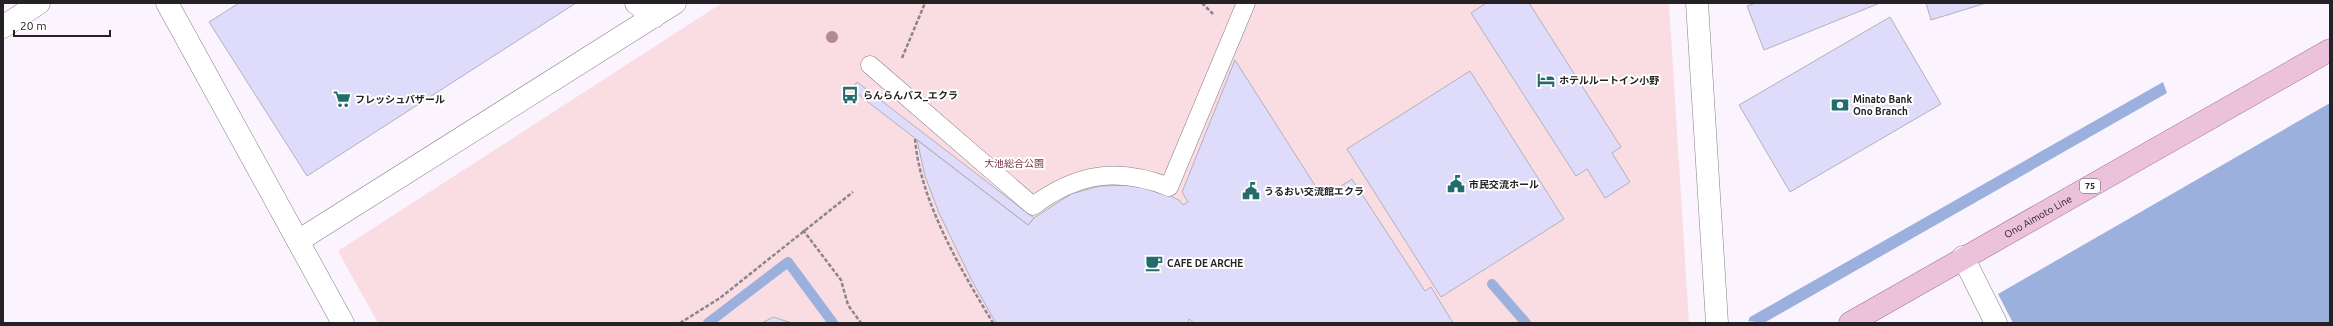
<svg xmlns="http://www.w3.org/2000/svg" width="2333" height="326" font-family="Ubuntu,'Noto Sans JP',sans-serif">
  <rect width="100%" height="100%" fill="#fbf4fe"/>
  <!-- green -->
  <path fill="#fadde2" d="M722,3H1669L1689,323H378L338,251Z"/>
  <!-- water -->
  <path fill="#9cb0de" d="M2163,82L2167,93L1764,323L1748,321L1750,317Z
    M2330,103V323H2013L1998,294Z"/>
  <g fill="none" stroke-linecap="round" stroke-linejoin="round">
    <!-- stream -->
    <path stroke="#9cb0de" stroke-width="10" d="M1492,284L1526,323
      M708,323L788,262L833,323"/>
  </g>
  <!-- building -->
  <path fill="#dfdbfa" stroke="#b2b1bc" d="M239,3H576L307,176L209,22Z
    M1486,3H1529L1621,147L1612,153L1630,182L1605,198L1587,169L1576,176L1471,13Z
    M1756,3H1880L1764,50L1747,6Z
    M1926,3H1986L1931,20Z
    M1890,17L1941,104L1790,192L1739,105Z
    M1235,60L1323,198L1352,179L1425,291L1431,287L1453,323H1194L1189,319L1188,323H996L972,281L939,213L925,176L917,140L1028,225L1034,218L1071,194L1100,186L1129,185L1155,189L1179,200L1183,205L1188,202L1182,192Z
    M1470,71L1564,219L1441,297L1347,149Z
    M857,82L1034,218L1028,225L851,89Z
    M773,317L792,323H762Z"/>
  <g fill="none" stroke-linecap="round" stroke-linejoin="round">
    <!-- lane casing -->
    <g stroke="#847d86" stroke-width="19">
      <path id="lane" d="M870,65L1033,206C1077,173 1118,167 1169,187L1246,3"/>
    </g>
    <!-- street casing -->
    <g stroke="#847d86" stroke-width="23">
      <path id="street" d="M636,3L654,17
        M3,27L39,3
        M298,241L675,3
        M1963,257L1996,323"/>
    </g>
    <!-- secondary casing -->
    <g stroke="#847d86" stroke-width="23">
      <path id="secondary" d="M167,3L343,323
        M1697,3L1717,323"/>
    </g>
    <!-- primary casing -->
    <g stroke="#9d6e8c" stroke-width="23">
      <g id="primary">
        <path id="s1" d="M1850,323L2330,50"/>
      </g>
    </g>
    <!-- path -->
    <path stroke="#8b868d" stroke-width="2.5" stroke-dasharray="4 2" stroke-linecap="butt" d="M1202,3L1213,14
      M902,58L925,3
      M915,139C920,201 961,270 993,323
      M803,230L841,280L848,305L861,323
      M680,323L720,298L853,192"/>
    <!-- lane -->
    <use href="#lane" stroke="#fff" stroke-width="18"/>
    <!-- street -->
    <use href="#street" stroke="#fff" stroke-width="22"/>
    <!-- secondary -->
    <use href="#secondary" stroke="#fff" stroke-width="22"/>
    <!-- primary -->
    <use href="#primary" stroke="#ebc1dc" stroke-width="22"/>
  </g>
  <!-- trees -->
  <circle fill="#b38998" cx="832" cy="37" r="6"/>
  <!-- icons -->
  <defs>
    <g id="hotel-bare" transform="scale(1.38)"><path d="M-6-4.5h1.5V1H6V5H4.5V3h-9V5H-6ZM-4 0a1.8 1.8 0 1 1 3.6 0ZM.5 0V-2.5h3Q6-2.5 6 0Z" fill="#226d6b" stroke="#fff" stroke-width="2.5" paint-order="stroke"/></g>
    <g id="bus-bare" transform="scale(1.38)"><path d="M-5-6H5V4H4V6H2V4H-2V6H-4V4H-5ZM-3.5-4V0h7V-4ZM-3.5 1.2v1.5H-2V1.2ZM2 1.2v1.5H3.5V1.2Z" fill="#226d6b" stroke="#fff" stroke-width="2.5" paint-order="stroke"/></g>
    <g id="supermarket-bare" transform="scale(1.38)"><path d="M-6-5.5h2.5l.6 2H6L4.5 2H-2.5L-4.4-4H-6ZM-1.5 3.2a1.3 1.3 0 1 0 .1 0ZM3 3.2a1.3 1.3 0 1 0 .1 0Z" fill="#226d6b" stroke="#fff" stroke-width="2.5" paint-order="stroke"/></g>
    <g id="bank-bare" transform="scale(1.38)"><path d="M-6-4H6V4H-6ZM0-2.3a2.3 2.3 0 1 0 0 4.6a2.3 2.3 0 1 0 0-4.6Z" fill="#226d6b" stroke="#fff" stroke-width="2.5" paint-order="stroke"/></g>
    <g id="civic-bare" transform="scale(1.38)"><path d="M-.6-6.5H3V-4.5H.6V-3L4-1V1h2V6H-6V1h2V-1L-.6-3ZM-1.2 2.5V6h2.4V2.5Z" fill="#226d6b" stroke="#fff" stroke-width="2.5" paint-order="stroke"/></g>
    <g id="cafe-bare" transform="scale(1.38)"><path d="M-5.5-4.5H6V0H3Q3 3.5 0 3.5H-2.5Q-5.5 3.5-5.5 0ZM3-3.2v2h1.7v-2ZM-6 4.5H4V6H-6Z" fill="#226d6b" stroke="#fff" stroke-width="2.5" paint-order="stroke"/></g>
  </defs>
  <g fill-rule="evenodd">
    <use href="#hotel-bare" x="1546" y="80"/>
    <use href="#bus-bare" x="850" y="95"/>
    <use href="#supermarket-bare" x="342" y="99"/>
    <use href="#bank-bare" x="1840" y="105"/>
    <use href="#civic-bare" x="1456" y="184"/>
    <use href="#civic-bare" x="1251" y="191"/>
    <use href="#cafe-bare" x="1154" y="263"/>
  </g>
  <g text-anchor="middle" dominant-baseline="central" stroke-width="4" stroke-linejoin="round" paint-order="stroke">
    <!-- shield labels -->
    <rect fill="#fff" stroke="#666466" stroke-width="1" x="2080" y="179" width="20" height="14" rx="3"/>
    <g font-size="9" font-weight="bold" fill="#242225">
      <text x="2090" y="186">75</text>
    </g>
    <!-- poi labels -->
    <g font-size="10" font-weight="bold" fill="#242225" stroke="#fff" text-anchor="start">
      <text x="1559" y="80">ホテルルートイン小野</text>
      <text x="863" y="95">らんらんバス_エクラ</text>
      <text x="355" y="99">フレッシュバザール</text>
      <text x="1853" y="99">Minato Bank<tspan x="1853" dy="12">Ono Branch</tspan></text>
      <text x="1469" y="184">市民交流ホール</text>
      <text x="1264" y="191">うるおい交流館エクラ</text>
      <text x="1167" y="263">CAFE DE ARCHE</text>
    </g>
    <!-- park labels -->
    <g font-size="10" fill="#783144" stroke="#fff">
      <text x="1014" y="163">大池総合公園</text>
    </g>
    <!-- street labels -->
    <g font-size="10" fill="#242225" stroke="#fff">
      <text stroke="none"><textPath href="#s1" startOffset="216">Ono Aimoto Line</textPath></text>
    </g>
  </g>
  <!-- border -->
  <rect width="2333" height="326" fill="none" stroke="#242225" stroke-width="8"/>
  <!-- scale -->
  <path d="M14 30v6h96v-6" fill="none" stroke="#242225" stroke-width="2"/>
  <text x="20" y="30" font-size="12" fill="#242225" stroke="#ffffff" stroke-width="3" paint-order="stroke">20 m</text>
</svg>
